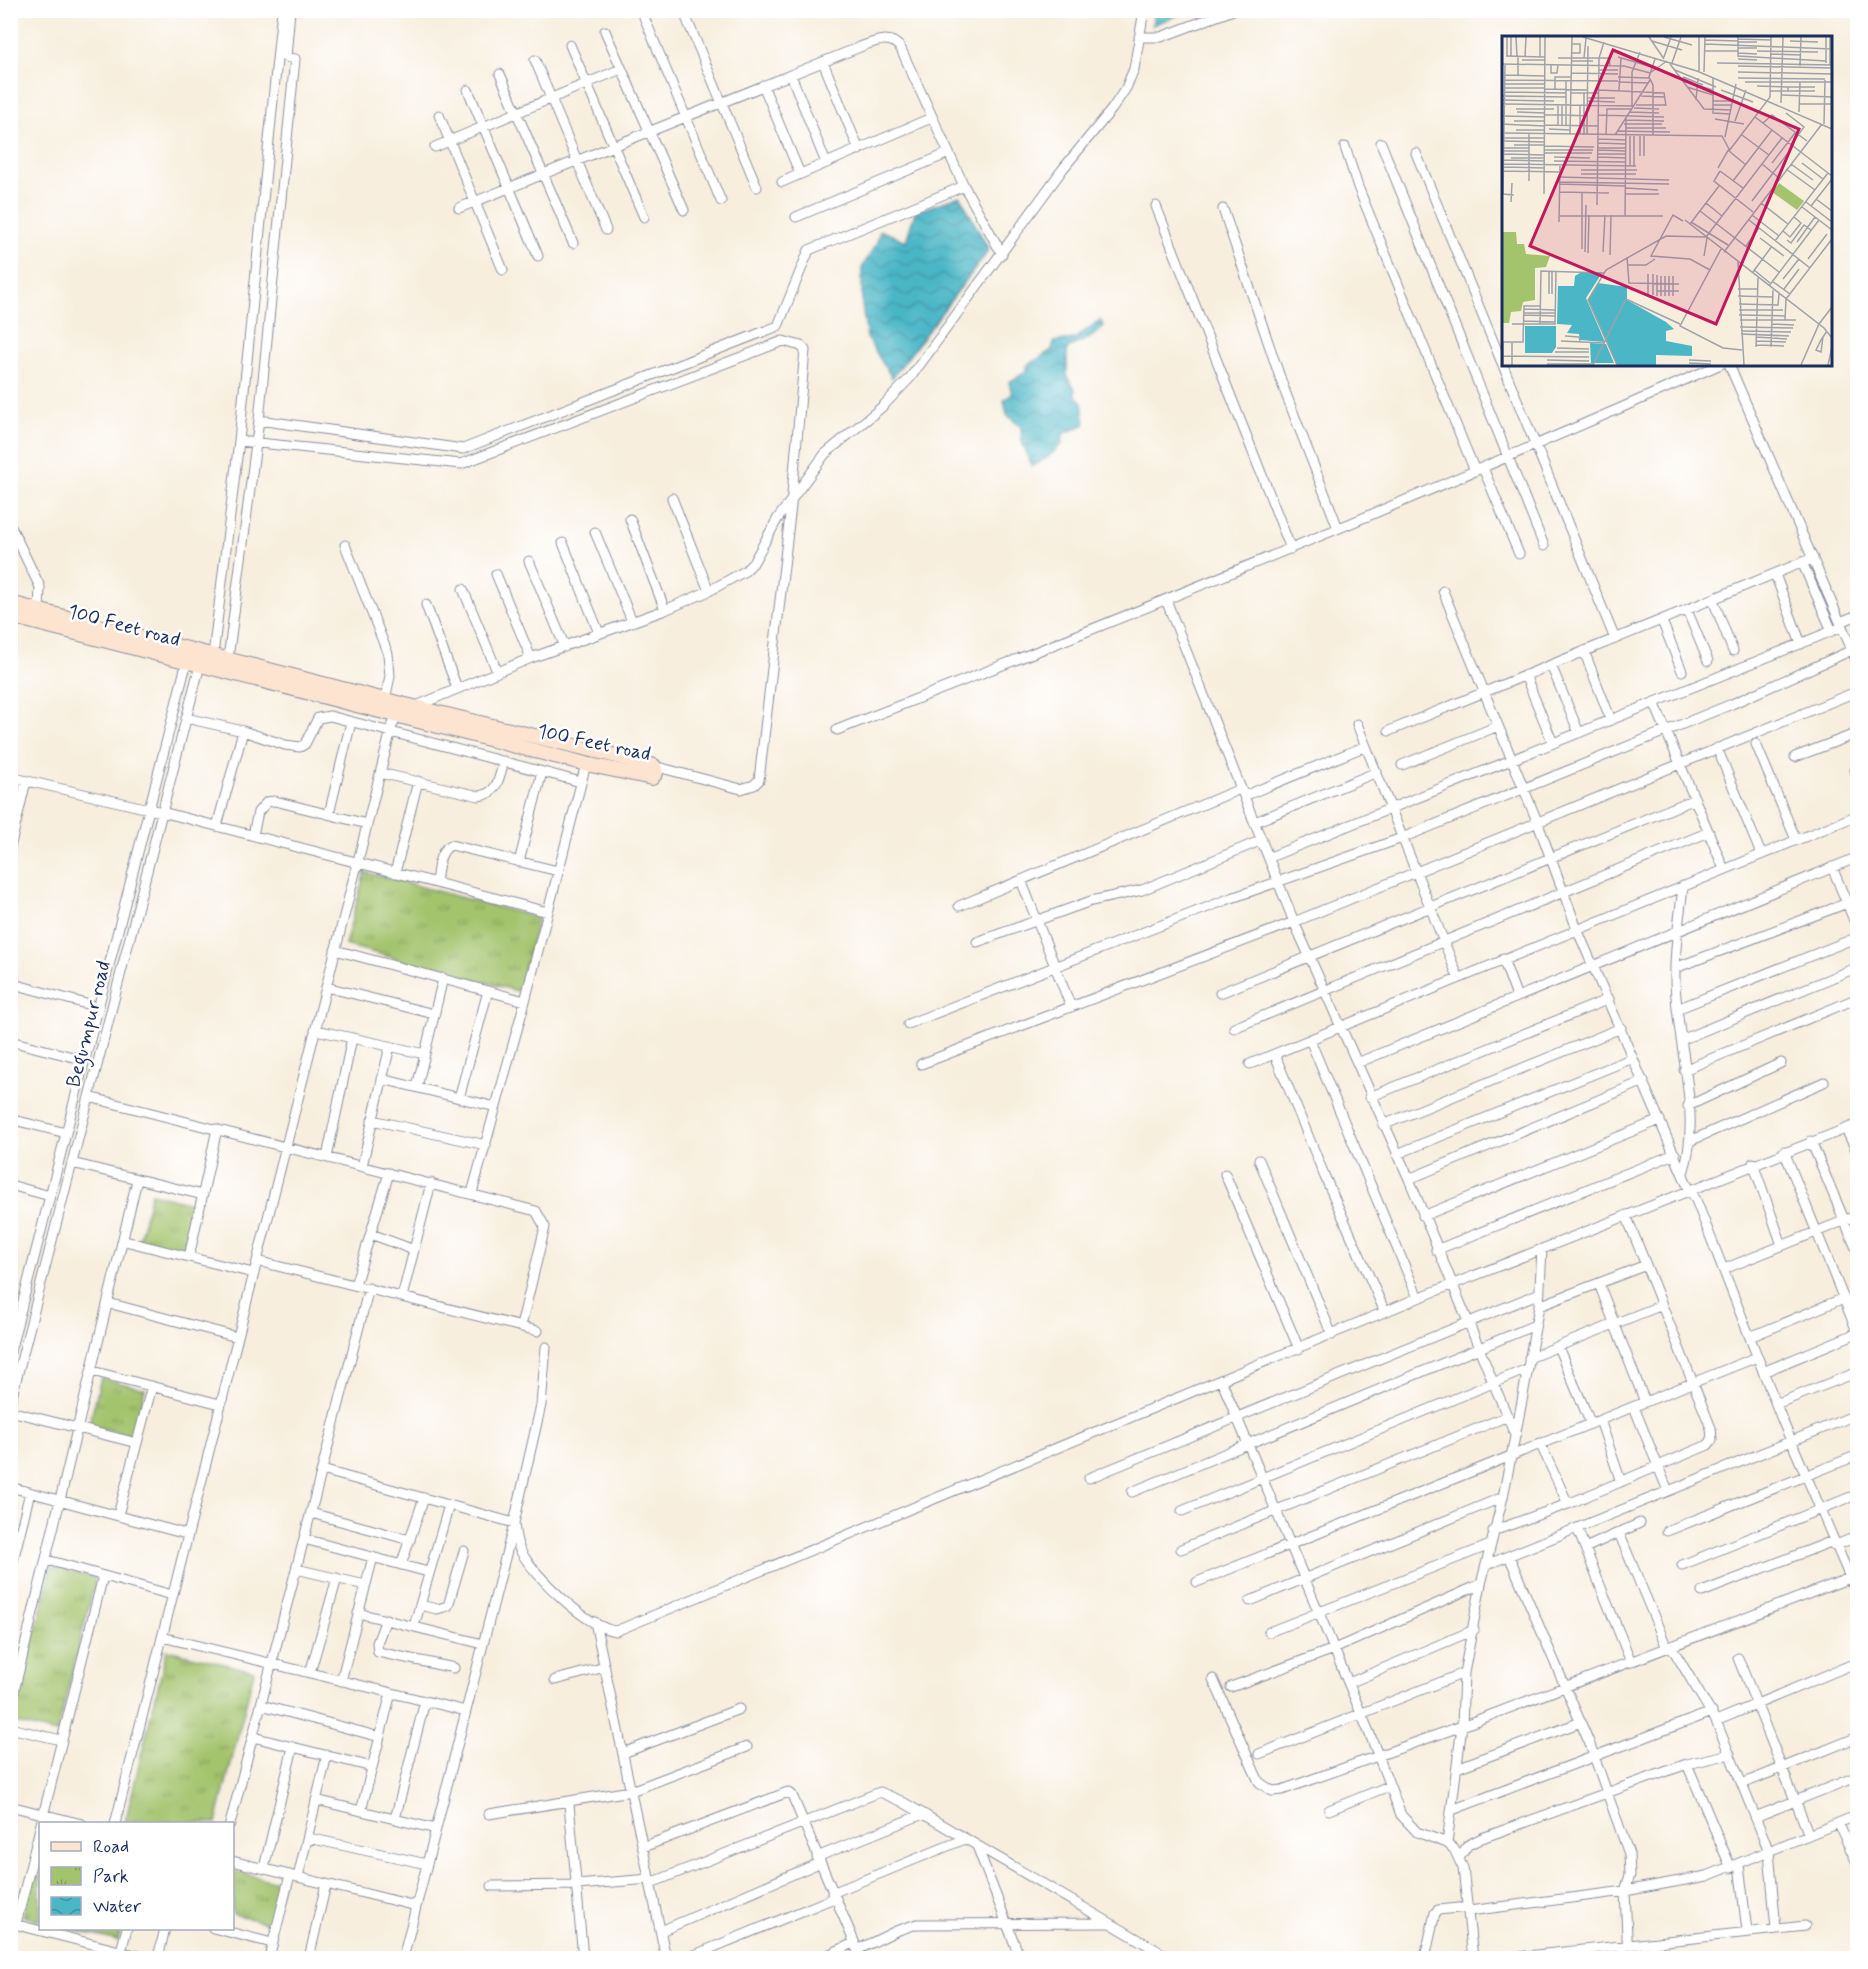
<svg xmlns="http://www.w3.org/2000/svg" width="1868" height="1969" font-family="Mynerve,sans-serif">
  <defs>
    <pattern id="park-tufts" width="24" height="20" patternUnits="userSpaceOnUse" patternTransform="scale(1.5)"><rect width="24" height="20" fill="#a3c36c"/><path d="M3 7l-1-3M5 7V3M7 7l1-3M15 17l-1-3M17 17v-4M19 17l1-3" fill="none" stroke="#849f5c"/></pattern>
    <pattern id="water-waves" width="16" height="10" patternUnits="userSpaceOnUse" patternTransform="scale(1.5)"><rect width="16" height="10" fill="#4ab6c6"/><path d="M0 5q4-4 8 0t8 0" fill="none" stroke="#3d94a4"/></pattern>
  </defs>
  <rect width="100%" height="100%" fill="#fff"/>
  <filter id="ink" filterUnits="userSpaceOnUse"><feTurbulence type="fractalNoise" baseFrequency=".0167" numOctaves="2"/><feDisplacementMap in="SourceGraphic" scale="12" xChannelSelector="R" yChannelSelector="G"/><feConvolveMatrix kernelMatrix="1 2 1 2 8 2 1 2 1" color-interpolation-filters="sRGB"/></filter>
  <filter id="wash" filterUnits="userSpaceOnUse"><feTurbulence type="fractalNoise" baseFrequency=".008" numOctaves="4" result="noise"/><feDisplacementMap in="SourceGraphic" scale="24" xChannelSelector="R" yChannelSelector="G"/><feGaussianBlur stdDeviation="1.35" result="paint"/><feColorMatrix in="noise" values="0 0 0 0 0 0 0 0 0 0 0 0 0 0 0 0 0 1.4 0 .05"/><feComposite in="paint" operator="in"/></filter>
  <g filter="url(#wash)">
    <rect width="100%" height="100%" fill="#f7eedd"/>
    <!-- park -->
    <path fill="url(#park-tufts)" stroke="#5f7965" stroke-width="1.5" d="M365,872L538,918L518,991L345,945Z
      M151,1193L195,1204L184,1251L139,1240Z
      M101,1378L145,1389L133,1436L89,1425Z
      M52,1567L96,1578L57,1733L12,1722Z
      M167,1650L254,1671L216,1823L125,1822Z
      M232,1871L282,1883L271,1924L233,1914Z
      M34,1875L40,1877V1921L23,1916Z
      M70,1929L121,1928V1929L118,1941Z"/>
    <!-- water -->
    <path fill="url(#water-waves)" stroke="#327292" stroke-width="1.5" d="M1155,11V10L1189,11L1152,25Z
      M960,196L989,250L892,378L867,338L862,305V268L877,242L880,230L906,241L915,212Z
      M1100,320L1104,326L1090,338L1067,348V377L1075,389V395L1082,402L1085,424L1063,434L1062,444L1047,458L1032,466L1022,442L1021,427L1007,415L1004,400L1012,394L1009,382L1026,372L1027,366L1052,350L1054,342L1074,339Z"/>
  </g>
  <g filter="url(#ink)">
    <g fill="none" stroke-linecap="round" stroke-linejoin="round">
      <!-- street casing -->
      <g stroke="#898e9e" stroke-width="11">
        <path id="street" d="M683,10L757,187
          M644,17L721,201
          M605,31L684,210
          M1139,37H1161L1233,10
          M570,45L644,217
          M535,60L606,230
          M823,62L859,150
          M500,74L573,243
          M791,75L826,163
          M763,85L800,174
          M468,90L538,256
          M439,115L503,270
          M1381,143L1544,546
          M435,147L621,69
          M1345,147L1358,187L1475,471
          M1416,153L1615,639
          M782,182L931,118
          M1156,206L1291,549
          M459,208L860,47C874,42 891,33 901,49L964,186L1002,254
          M1223,209L1284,389L1338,528
          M796,217L949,153
          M1729,364L1858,664
          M259,420L463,449L778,326L809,250L964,186
          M239,441L461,464L783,341L801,346L805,350L791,506L759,780L754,785L741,789L654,766
          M1483,468L1519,554
          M672,498L709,591
          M630,519L665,610
          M10,525L40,587L39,610
          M595,532L632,621
          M563,543L599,633
          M345,545L388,654L390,676L385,700
          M529,561L565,647
          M1802,562L1832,631
          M496,574L531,658
          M1775,574L1801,644
          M463,589L497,671
          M1443,591L1537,821L1577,929L1689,1189L1696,1200L1783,1422L1858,1596
          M1166,600L1294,922L1409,1179L1515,1435
          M1713,600L1733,651
          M426,605L457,688
          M1687,610L1708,661
          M1662,621L1682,671
          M1840,622L1858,615
          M1584,651L1611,720
          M213,655L239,441L282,10
          M228,659L259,420L295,59L286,57L290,10
          M1551,665L1579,733
          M1525,675L1553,743
          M1654,702L1724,869
          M414,707L531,658L665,610L709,591L745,571L753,563L778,518L825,454L882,407L910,378L1062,170L1112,109L1126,88L1134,69L1144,10
          M186,718L243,731L285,745L300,747L305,744L318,718L330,716L581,782
          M1357,724L1458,977
          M837,730C1134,615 1429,493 1721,364
          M1389,731L1813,558
          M1756,744L1796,840
          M1717,748L1761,854
          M1795,757L1858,733
          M1402,765L1498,726
          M1855,770L1858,769
          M380,773L479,796C498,794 499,777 504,761
          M10,777L162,812L548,912
          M1244,796L1366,746
          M329,814L351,722
          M1255,822L1377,772
          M217,826L243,731
          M253,835L258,812L267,802L275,801L367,824
          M10,848L26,781
          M1270,857L1842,627
          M519,862L542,772
          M1832,867L1858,930
          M395,873L418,781
          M1021,880L1071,1007
          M436,883C438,870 438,851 451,845L558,871
          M959,906L1240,789
          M977,942L1091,901L1142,890L1262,840
          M335,950L525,1001
          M1503,959L1517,997
          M1675,968L1858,899
          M10,983L97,1007
          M326,987L434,1014
          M1220,993L1695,799
          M1677,1009L1858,937
          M908,1024L1226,900L1402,838L1732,704L1852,650
          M1234,1028L1709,832
          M316,1030L425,1054
          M1310,1040L1418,1298
          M1681,1040L1858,967
          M10,1041L85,1060
          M1275,1055L1325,1177L1385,1312
          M1357,1063L1858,857
          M921,1064L1294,922L1858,691
          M1250,1064L1858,815
          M1684,1070L1858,998
          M382,1079L496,1107
          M417,1087L443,978
          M89,1097L536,1211L545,1227L521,1326
          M1370,1097L1609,999
          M459,1098L488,991
          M1688,1106L1781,1063
          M10,1119L66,1133
          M372,1120L486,1145
          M1383,1125L1621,1028
          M1846,1129L1858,1154
          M1690,1141L1824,1082
          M1811,1141L1858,1253
          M1784,1151L1858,1334
          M1397,1154L1633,1058
          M327,1157L352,1038
          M1259,1160L1332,1335
          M72,1163L203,1195
          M1753,1163L1782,1245
          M362,1166L390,1046
          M1683,1173C1703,1114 1675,1039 1675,977C1674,948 1680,916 1683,886
          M1225,1174L1299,1349
          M1409,1179L1644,1081
          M10,1185L50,1196
          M472,1193L525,1001L586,764
          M1423,1216L1660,1120
          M371,1234L414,1250
          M125,1241L253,1273
          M1436,1250L1675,1154
          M189,1257L217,1129
          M257,1261L538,1331
          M1724,1269L1858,1215
          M1599,1284L1645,1402
          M355,1285L389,1173
          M402,1297L431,1183
          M108,1303L237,1337
          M1539,1306L1646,1265
          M1750,1337L1844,1298
          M546,1347L541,1405L514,1523C515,1533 516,1542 520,1550C534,1576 588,1628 616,1631L1418,1298L1858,1124
          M1558,1347L1591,1424
          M10,1352L188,657
          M1529,1358L1662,1305
          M92,1371L220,1404
          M1763,1372L1857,1333
          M1222,1382L1371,1737L1401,1815L1417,1832L1447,1843L1454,1849L1463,1868L1473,1958
          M10,1404L201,661
          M1776,1404L1858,1372
          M1634,1407L1668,1491
          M10,1411L137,1443
          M1600,1420L1621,1482
          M1540,1443L1568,1504
          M322,1470L514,1523L403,1958
          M1089,1478L1540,1293
          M10,1487L186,1534
          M1132,1492L1535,1325
          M1182,1511L1527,1369
          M311,1513L410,1540
          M118,1515L152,1386
          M1577,1528L1631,1662
          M1493,1531L1568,1504L1708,1445L1712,1440L1711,1428L1626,1215
          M1667,1531L1858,1455
          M1619,1533L1667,1648
          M304,1539L428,1572
          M1834,1546L1858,1536
          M1585,1548L1640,1523
          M1181,1549L1508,1416
          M1509,1556L1589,1742L1629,1854L1630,1875L1625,1891L1628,1958
          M47,1560L172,1595
          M401,1565L424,1498
          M1486,1565L1858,1414
          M1682,1565L1858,1494
          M296,1569L365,1585
          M10,1573L30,1492
          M1197,1582L1757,1357
          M1702,1592L1833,1541
          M1250,1601L1503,1497
          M420,1605L437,1609L448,1606L464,1551
          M358,1613L483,1644
          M386,1619L377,1643L378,1652L454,1668
          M595,1622L666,1958
          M414,1626L449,1505
          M1269,1632L1490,1545
          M162,1637L466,1711
          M1671,1646L1716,1721L1763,1836L1769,1852L1776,1929
          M1738,1658L1809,1835
          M310,1673L337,1578
          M1213,1679L1259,1782L1272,1791L1282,1790L1462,1726L1850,1578
          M555,1680L605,1667
          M341,1681L373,1557
          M1349,1683L1474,1630
          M1231,1687L1334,1649L1481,1584
          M261,1705L380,1737
          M10,1708L137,1180
          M1716,1721L1858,1662
          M10,1728L61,1740
          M253,1737L372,1767
          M623,1753L739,1709
          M1259,1754L1464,1673
          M1687,1764L1731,1868
          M1457,1768L1581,1722
          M1742,1784L1858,1737
          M316,1800L436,1829
          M569,1804L583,1958
          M10,1806L82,1824
          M1329,1810L1389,1786
          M1452,1810L1712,1712
          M361,1811L391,1693
          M489,1814L631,1791L747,1747
          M1755,1817L1858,1776
          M395,1819L425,1701
          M1838,1823L1858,1865
          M115,1824L392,726L399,714
          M230,1824L369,1288
          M309,1838L427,1864
          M1447,1843L1462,1726L1464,1673L1481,1584L1503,1497L1522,1401L1539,1306L1542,1249
          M977,1846L1020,1958
          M643,1847L788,1792L792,1795L861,1958
          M817,1857L923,1814
          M1459,1858L1468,1845L1482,1838L1687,1764L1730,1754
          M232,1861L416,1906
          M1739,1865L1747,1931
          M264,1868L293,1747
          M298,1877L327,1755
          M651,1883L880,1792L901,1801L1170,1958
          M492,1886L577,1885L650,1879
          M832,1893L965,1839
          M1469,1911L1625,1891L1707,1876L1858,1815
          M10,1923L147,1958
          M16,1924L103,1576
          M213,1928L272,1943
          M661,1931L819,1863
          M857,1950L896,1931L917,1924L1108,1923
          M121,1951L127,1928
          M764,1957V1958
          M158,1958L165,1928
          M269,1958L290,1875
          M309,1958L326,1884
          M687,1958L834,1898
          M821,1958L854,1943
          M1425,1958L1435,1913L1438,1910L1468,1907
          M1509,1958L1805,1926"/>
      </g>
      <!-- secondary casing -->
      <g stroke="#898e9e" stroke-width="16">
        <path id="secondary" d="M10,603L385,700L646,763L654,766L656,773L652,778L586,764L10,616"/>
      </g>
      <!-- street -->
      <use href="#street" stroke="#fff" stroke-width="9"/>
      <!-- secondary -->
      <use href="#secondary" stroke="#fde4d1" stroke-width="14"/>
    </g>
  </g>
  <g text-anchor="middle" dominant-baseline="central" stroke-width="5" stroke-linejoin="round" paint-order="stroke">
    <!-- street labels -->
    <g font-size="20" fill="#1b2f5e" stroke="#fff">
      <text transform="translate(124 626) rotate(15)">100 Feet road</text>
      <text transform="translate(594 743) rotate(12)">100 Feet road</text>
      <text transform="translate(89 1024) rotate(-76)">Begumpur road</text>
    </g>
  </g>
  <!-- overview -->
  <g transform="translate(1502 36)">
    <rect width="330" height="330" fill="#f7eedd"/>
    <path d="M0,196H14L15,208H22L24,218L48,220L44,231L33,232V264L21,266L19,275L9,276L7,287H0Z" fill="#a3c36c"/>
    <path d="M277,147L302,165L295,174L270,156Z" fill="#a3c36c"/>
    <path d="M78,237H100L84,262L103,306L78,304L77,298L65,297L70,289L55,288L56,250H72L73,240ZM96,247L125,251V264L164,286L172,293L164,295V305L190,310V320L154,319V329H115L86,263ZM23,290H54V311L50,317H23ZM88,307L104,308L112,327H89Z" fill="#4ab6c6"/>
    <path fill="none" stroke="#9fa2aa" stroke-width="1.5" d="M14,1L15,20M81,1L195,35L330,93M147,1L162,23M162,1L190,9M236,3L269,4M203,4L236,5M150,5L180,14M288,5L316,6M236,6H255M203,8L330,13M236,12H255M202,15H236M255,15L316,16M69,17H78V8H69M236,17L255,18M269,18L299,19M4,20L43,21M5,20V1M9,20V1M236,20L324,25M23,21L24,1M38,21V1M116,21L150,31M162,21L169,1M236,21V1M56,22H107L108,30M82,22L84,2M236,23L255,24M20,24H43M69,25H91M170,27L179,1M215,27L330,29M324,27V1M0,28L122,30L148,37M3,28L1,158L12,159M168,28L202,73L229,74M49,29V37H55L56,29M328,29V1M236,30L330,32M298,30L299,1M97,34H116M173,34L214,51M197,35V1M202,36L203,1M236,36L330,38M69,37L116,38M148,37L165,25M3,39L43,40M16,40V20M116,41L147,42M181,41L201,49M211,41V77L228,78M236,42L323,43M3,44L116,45M64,44V79L85,80M181,45L211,54M116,46L146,47M243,46H330M3,48H43M255,50L286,51V55M185,51L211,59M286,51H313M3,52H43M43,53L86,54M53,53V41H69M97,54L162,57L164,70M117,54L119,22M219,54L251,66M268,55H313M3,56L64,57M69,57H97M82,57V99M280,59L330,61M0,60L64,61M139,60L163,61M86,62H113M0,64L52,65M194,64L196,42M86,65L113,66M211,65H230L247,71M279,67L281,1M0,68L132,70M298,68H330M78,69V98M134,69H163M211,69H230M130,70V36L138,16M132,72L157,73M14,73H52M15,76L43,77M128,76L157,77M297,76L298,46M284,77L302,91L289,109M43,79H64V89M96,79L162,81M0,80L43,81M253,81L330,140M213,83L242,88M124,84L162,85M12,85H43M233,85L244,54M261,87L270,79L305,105M0,88L42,90M122,88H160M322,88L323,44M43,89L96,90M56,89V69M60,89V69M123,92H164M47,93L68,94M14,94H42M115,95L168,96M0,97L220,100L227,113L216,132M68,98L70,1M85,99L86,10M104,99L105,73H130M113,99L148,44M240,99L267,119M132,100V130M151,100V49L147,41L153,23M223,101L234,48M1,102H42M96,103L124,104M1,105L42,106M96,107L124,108M12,109H42M42,110L92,111M2,112H27M96,112H124M42,114H91M96,114L124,115M2,115H27M43,117H90M1,118L42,119M96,118H124M138,120V100M142,120V100M52,121L88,122M96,121L124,122M9,122H42M2,124L42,125M52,125L124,126M270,127L293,97M300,127L321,143M2,128L134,130M260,128L277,142M289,128L311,144M244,129L227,115L268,61L269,1M128,130V100M2,131L42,132M284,133L313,154M79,134H135M2,135L57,136M218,135L212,145L251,176M218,135L241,152M79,138H134M57,141L167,144M27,145V98M231,145L270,94M57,146L167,148M57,148L124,150M124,152L156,154M57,156L107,157M42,158L43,1M124,158H157M314,163L330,175M250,165L286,117M9,166L10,147M304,166L330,186M204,167L220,180M259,167L286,188M95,169L97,22L102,6M309,170L330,143M300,171L330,194M198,175L277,236M250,179L277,200M58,180H161M123,180L124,82M183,184L322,292L330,302M247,184L308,232M181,185L171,179L149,220L188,223L208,234M57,186L58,129M189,186L226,209M188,188L217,150M281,195L288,201L299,187L292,181M258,202L282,220M285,204L289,207L302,189L309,194M273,205L326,137M295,206L313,181M244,210L257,192M80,213V157M219,213L178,290L221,312L240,314M83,216L84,169M101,216L103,179M222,216L320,88M86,217L87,179M108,219L109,179M202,220L205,202M125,221L127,247L177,248M306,223L325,198M236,226L242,329M126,229H144L153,223M252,234L268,247M251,236L270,210M155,239V260M159,240V260M167,240V260M171,240V260M281,243L297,223M270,245L288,258M267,250L317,184M236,253H255M282,253L297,233M155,255H177M47,258V235M50,258V235M146,259V238M151,259V238M163,260V240M236,260L270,261M237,268L276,269L277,258M22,273L53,274M237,274H281M22,277H53M22,279L53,280M237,279L284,280M238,284H294M283,284L284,263L330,203M22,285L53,286M10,288H53L54,235M38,288L39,235L102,237M270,288L292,289M238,291L291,292M239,295L289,296M239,298L287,300M63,300L77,301L78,305M254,301L285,303M321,301L319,316L314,314L319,304L325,295M59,305L103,307M254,305L284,306M0,306H21L22,270H38M254,309L282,310M254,311L256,242M269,311L271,254M55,312L87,313M53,316H87M1,320L87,321M45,324L87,325M187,324L209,325M187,327L209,328M45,328H91M1,329V306M10,329V307M91,329L124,263L178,288M115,329L86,264L104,234L164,200L204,201L280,102M299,329L317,288L330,271M326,329L330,311"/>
    <path fill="#c2185b" fill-opacity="0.15" stroke="#c2185b" stroke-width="3" d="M111,14L297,93L214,288L28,210Z"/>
    <rect width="330" height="330" fill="none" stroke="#1b2f5e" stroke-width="3"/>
  </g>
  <!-- margin -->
  <rect width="1868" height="1969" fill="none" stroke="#fff" stroke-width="36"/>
  <!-- legend -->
  <rect x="39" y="1822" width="195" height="108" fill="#ffffff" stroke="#a4acbf" stroke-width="1.5"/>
  <rect x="51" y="1842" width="30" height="9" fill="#fde4d1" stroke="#a4acbf" stroke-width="1.5"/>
  <text x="93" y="1852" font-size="18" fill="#1b2f5e">Road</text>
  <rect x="51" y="1867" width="30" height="18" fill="url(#park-tufts)" stroke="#a4acbf" stroke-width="1.5"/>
  <text x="93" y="1882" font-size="18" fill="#1b2f5e">Park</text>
  <rect x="51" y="1897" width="30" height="18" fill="url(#water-waves)" stroke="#a4acbf" stroke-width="1.5"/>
  <text x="93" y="1912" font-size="18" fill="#1b2f5e">Water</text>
</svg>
